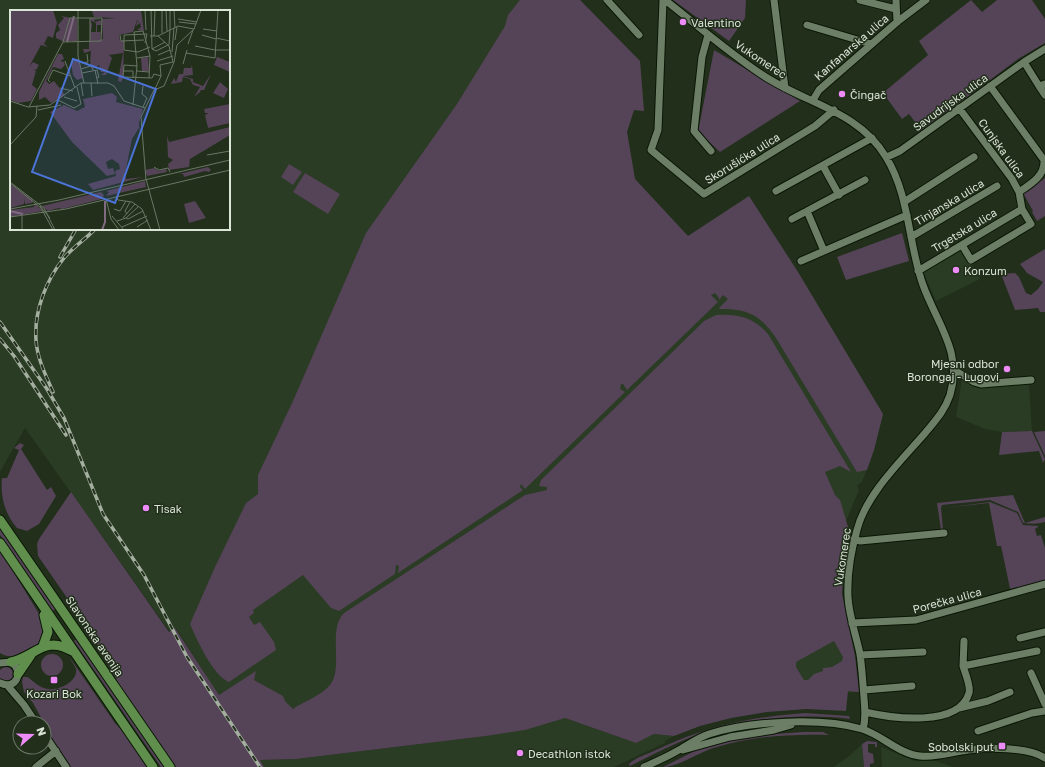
<svg xmlns="http://www.w3.org/2000/svg" width="1045" height="767" font-family="'Golos Text',sans-serif">
  <rect width="100%" height="100%" fill="#212f1b"/>
  <!-- built -->
  <path fill="#2a3c23" fill-rule="evenodd" d="M0,0H580L640,61L644,111L634,110L627,132L635,179L688,236L749,196L798,272L883,414L874,450L862,482L857,486L859,490L846,521L849,530L844,556L842,594L855,656L859,692L245,736L176,628L170,632L25,428L0,472ZM11,11H229V229H11Z
    M962,247L980,279L936,301L923,271Z
    M962,379L976,387L1029,383L1032,431L1002,432L985,429L956,417Z
    M565,718L636,743L654,734L674,736L665,741V743L614,767H264L259,760L296,759L486,736Z
    M862,744L864,767H834L849,756Z
    M881,747L915,761H936L953,767H882Z"/>
  <!-- green -->
  <path fill="#554357" fill-rule="evenodd" d="M520,0H580L640,61L644,111L634,110L627,132L635,179L688,236L749,196L798,272L883,414L874,450L867,470L857,472L776,338C760,315 749,309 720,309L719,308L728,299L723,295L719,300V298L715,293L711,295L718,302L627,390L623,384H621L620,389L625,392L530,484L525,489L521,484L520,487L523,490L398,573L399,566L396,565L395,574L339,611L331,608L303,575L253,610L254,613L249,617L254,625L260,622L274,642L276,650L229,682C213,676 197,640 190,624L215,567L246,503L258,494V475L293,401L366,233L457,104L505,26L508,15Z
    M673,0H746L745,18L729,41Z
    M971,0L982,12L997,0H1032L1045,19V43L1018,59L922,131L909,114L902,119L883,93L928,55L919,41Z
    M714,50L800,101L720,152L698,132Z
    M289,164L302,172L293,185L281,177Z
    M305,173L340,194L328,214L293,192Z
    M1045,178V216L1037,221L1032,212L1033,211L1023,193Z
    M902,233L909,261L846,280L837,257Z
    M1045,249V312H1040L1038,308L1015,310L1001,274L1015,273L1019,277L1026,293L1031,295L1038,289L1043,282L1027,273L1020,264Z
    M716,315C738,314 753,317 768,334L851,472L840,466L825,472L835,495L840,500L849,530L844,556L842,594L855,656L859,692L848,691L846,711L807,709L767,712L731,718L700,726L674,736L654,734L636,743L565,718L525,730L486,736L296,759L260,760L264,767H176L118,683L90,631L38,556L37,544L39,539L71,492L169,632L175,628L219,695L256,671L254,680L283,696L285,701L293,709C304,701 321,696 330,685C344,668 327,630 344,613L525,495L547,490V487L539,486L541,480L695,330L704,321ZM834,641L843,657L842,661L832,667L823,668V671L814,674L808,680H804L796,667V662Z
    M1032,431L1045,459L1043,463L1039,451L999,455L1002,432Z
    M1045,431V456L1034,432Z
    M20,443L24,445L21,449L47,490L51,487L56,496L39,524L27,531L17,528C5,514 0,497 2,478H7L19,450L14,448Z
    M1013,495L1025,523L1045,517V522C1038,524 1031,524 1023,523L1018,512L990,500L942,505L941,508L943,529L941,530L937,503Z
    M990,502L1017,513L1023,525L1038,526V527L1035,529L1037,536L1041,535L1045,548V582L1011,593L1001,546H997L989,503L944,508Z
    M0,527L56,608L53,611L0,535Z
    M0,550L44,622L43,640L25,653L23,652C15,657 8,658 0,653Z
    M77,639L165,767H161L74,641Z
    M41 665a11 11 0 1 1 22 0a11 11 0 1 1-22 0Z
    M70,658L115,723L130,738L150,767H71L46,731L44,723L33,703L24,692L22,682L23,677H27C34,681 39,688 48,689C58,691 78,682 76,669C75,666 71,661 70,658Z
    M-1 674a7 7 0 1 1 14 0a7 7 0 1 1-14 0Z
    M805,713L849,716L850,719C804,713 740,718 696,735C673,744 652,755 630,766L629,764C636,757 648,754 656,750C707,726 750,717 805,713Z
    M803,732H823L829,735C791,734 753,736 717,747C700,751 679,767 663,767C676,761 689,753 702,748C735,737 769,734 803,732Z
    M867,741L877,742V747H875V744H868V752L873,754L874,763L870,764V767H864L862,744Z"/>
  <g fill="none" stroke-linecap="round" stroke-linejoin="round">
    <!-- minor casing -->
    <g stroke="#0a1705" stroke-width="9">
      <path id="minor" d="M607,0L639,35
        M663,0L658,130L651,150L704,194L815,126L834,110
        M665,0C697,25 728,52 761,74C803,103 858,110 886,157C910,196 908,244 923,285C937,324 963,352 950,395C945,410 936,420 926,432C902,460 866,494 857,530C851,551 847,575 848,597C849,616 856,635 860,654C862,668 863,684 864,698C865,709 866,719 863,729
        M774,0L785,88
        M860,0L896,9
        M896,0L897,22
        M807,25L871,44
        M708,35L702,57L694,131L711,151
        M1024,62L1039,86L1045,84
        M990,86L1044,160C1045,176 1031,184 1019,192
        M1039,86L1045,95
        M813,100L819,90L897,22L926,0
        M959,108L1012,179L1019,192L1022,209L1031,224L971,260L962,245
        M887,157L900,151L1024,62L1045,49
        M823,166L839,195
        M776,191L872,138
        M904,202L974,157
        M807,211L824,251
        M792,219L865,180
        M911,237L997,186
        M801,261L907,215
        M918,271L1022,209
        M954,370L974,382L981,384L1031,380
        M854,539L860,541L944,533
        M852,623L916,620L1045,584
        M1020,638L1045,632
        M860,655L923,652
        M0,663L11,662C25,671 16,691 0,683
        M963,666L964,641
        M1031,673L1045,704
        M7,685L24,705L36,723
        M864,690L912,686
        M959,708L988,701L1010,692
        M865,712C891,718 959,728 969,693C971,686 965,673 963,666L1037,651
        M978,731L1032,713L1045,711
        M44,734L66,767
        M683,750L730,737L774,730L791,725
        M36,767L56,751
        M644,767C655,762 667,757 677,751C688,745 697,738 709,734C750,721 821,717 862,729C882,735 899,754 920,756C936,758 952,752 968,750C987,747 1028,747 1045,758"/>
    </g>
    <!-- major casing -->
    <g stroke="#0a1705" stroke-width="11">
      <path id="major" d="M0,520L170,767
        M0,543L153,767
        M43,646L48,632L44,615
        M11,662C36,656 45,635 72,651
        M18,674L31,655"/>
    </g>
    <!-- minor -->
    <use href="#minor" stroke="#6d7e67" stroke-width="7"/>
    <!-- major -->
    <use href="#major" stroke="#608f4d" stroke-width="9"/>
    <!-- rail casing -->
    <g stroke="#a4afa0" stroke-width="3.5">
      <path id="rail" d="M60,257L76,229
        M0,322L47,389L64,418L103,514L144,575L187,657L260,767
        M0,339L14,356L66,435
        M53,392C46,376 37,358 36,340C34,311 46,280 64,258C73,247 86,239 95,229"/>
    </g>
    <!-- rail -->
    <use href="#rail" stroke="#212f1b" stroke-width="2" stroke-dasharray="6" stroke-linecap="butt"/>
  </g>
  <!-- markers -->
  <g fill="#ed8cf9" stroke="#212f1b" stroke-width="1.5">
    <circle cx="683" cy="22" r="4"/>
    <circle cx="842" cy="94" r="4"/>
    <circle cx="956" cy="270" r="4"/>
    <circle cx="1007" cy="369" r="4"/>
    <circle cx="146" cy="508" r="4"/>
    <rect x="50" y="676" width="8" height="8" rx="2"/>
    <rect x="998" y="742" width="8" height="8" rx="2"/>
    <circle cx="520" cy="753" r="4"/>
  </g>
  <g text-anchor="middle" dominant-baseline="central" stroke-width="3" stroke-linejoin="round" paint-order="stroke">
    <!-- poi labels -->
    <g font-size="11" fill="#dae4d7" stroke="#212f1b" text-anchor="start">
      <text x="691" y="22">Valentino</text>
      <text x="850" y="94">Čingač</text>
      <text x="964" y="270">Konzum</text>
      <text x="999" y="363" text-anchor="end">Mjesni odbor<tspan x="999" dy="13">Borongaj - Lugovi</tspan></text>
      <text x="154" y="508">Tisak</text>
      <text x="54" y="693" text-anchor="middle">Kozari Bok</text>
      <text x="994" y="746" text-anchor="end">Sobolski put</text>
      <text x="528" y="753">Decathlon istok</text>
    </g>
    <!-- street labels -->
    <g font-size="11" fill="#dae4d7" stroke="#212f1b">
      <text transform="translate(851 47) rotate(-41)">Kanfanarska ulica</text>
      <text transform="translate(761 59) rotate(34)">Vukomerec</text>
      <text transform="translate(950 102) rotate(-36)">Savudrijska ulica</text>
      <text transform="translate(1002 148) rotate(54)">Cunjska ulica</text>
      <text transform="translate(742 158) rotate(-32)">Skorušićka ulica</text>
      <text transform="translate(949 202) rotate(-31)">Tinjanska ulica</text>
      <text transform="translate(964 230) rotate(-31)">Trgetska ulica</text>
      <text transform="translate(842 557) rotate(-81)">Vukomerec</text>
      <text transform="translate(947 600) rotate(-15)">Porečka ulica</text>
      <text transform="translate(95 636) rotate(56)">Slavonska avenija</text>
    </g>
  </g>
  <!-- overview -->
  <g transform="translate(10 10)">
    <rect width="220" height="220" fill="#212f1b"/>
    <path d="M0,0H43L47,13L43,28L38,26L34,34L38,37L31,35L19,57L23,52L29,55L26,60L23,59L26,61L22,75L27,79L21,91L8,93L0,90ZM131,0L134,21L127,20L131,17L130,13L126,16L127,11L130,13L127,10L123,22L109,25L110,31H114L113,68L111,72L108,71L113,43L99,45L102,48L96,65H91L95,62H91L89,55L83,59L80,52L81,41L74,43L73,39H79V32L93,29L92,9L106,8L84,7L82,1ZM51,6L67,9V31H52L46,28V23L50,20L48,15L54,8ZM81,8L91,9L84,10L85,12L91,10V18V15H87V22H91V19L90,31H80V11L82,14L81,22H86V13L80,10ZM48,44H52L54,49L50,51L54,52L55,55L51,59L43,57L36,71L39,74L44,71L55,85L41,93L35,87L29,90V82ZM138,47L139,61H132L131,48ZM207,47L220,52V62L204,55ZM68,49L73,68L67,70L63,65L61,52ZM182,55L183,65L173,66L183,69V72L193,76L201,64L194,80H191L190,82L184,87L190,77L183,75L180,69L173,67L172,72L161,74L164,68L166,72L169,64H173L174,58H181ZM210,72L218,79L214,88L203,83ZM102,83L107,87L106,92L133,99L129,113L130,124L129,118L122,129L115,164L116,169L133,167L83,180L78,174L106,166L105,161L110,159L109,154L102,149L96,152L98,159L103,158L105,164L97,166L62,132L40,102L54,95L67,101L75,97L73,89ZM220,94V113L198,118L195,105L199,103H195L194,99ZM220,117V125L180,149L179,157L159,160L158,154L163,150L158,147L157,126L159,132ZM198,157L201,160L199,162L195,161L174,167L173,164H169ZM144,158L149,161L156,159L157,162L137,166L135,160ZM135,171L136,177L96,186L99,182L96,181ZM0,174L23,190L22,193L15,194L14,189V194L0,198ZM91,182L94,185L92,189L52,199L49,198L60,195L38,201L32,196ZM185,191L196,208L179,213L174,194ZM25,194L33,201L0,207V200L24,197Z" fill="#554357"/>
    <path fill="none" stroke="#806a82" stroke-width="2" d="M57,32L64,6M0,201L13,204M92,220L95,212V191"/>
    <path fill="none" stroke="#6b7766" stroke-width="1" d="M68,0V46L74,73M135,0L136,20M141,0L142,39M152,0V23M156,0L157,21M160,0V20M164,0L165,18M80,8V32M168,9L187,12M169,12L186,14M193,19L207,21M134,24L140,46L139,68M110,25L111,31L134,30M192,25L206,29M140,26H148L168,16L184,19M144,26L145,0M148,26L159,36L163,52M206,28L220,31M165,30L167,17M135,33L137,24L114,25V40L128,42L140,37M178,34L183,20M159,35L160,20M185,36L205,40M142,39L146,41L158,35M142,39L155,32M205,40H219M162,42L164,18M176,43L205,48L208,0M148,45L160,40M127,48L140,46M55,51L65,78M147,51L163,46M72,53L78,52L77,44M173,54L177,40M127,56L114,55L113,67L142,68L144,64L151,66M71,59L81,56L83,60M85,60L88,74M114,61H123V68M127,61L139,62M72,63L87,60L89,67L87,68M40,72L38,70L43,60L60,66M71,73L73,86M81,73L82,86M50,78L63,81M145,79L151,66L150,55L163,52M54,87L67,91M48,90L64,98L71,94L67,77M0,91L18,97L40,95L71,73H98L104,76L114,91L135,98M123,95L127,56L124,22L133,21L134,24M19,97L53,32L60,8H92L91,31L53,32M133,97L137,88L132,84L133,76M28,100L51,95M0,135L26,107L27,96M197,145L220,141M144,157L149,160L158,158L160,162M136,169L150,220M136,170L131,107L144,80L154,76L164,52L167,35L184,19L191,0M0,172L34,198L45,220M0,173L31,198L43,220M106,186L108,190L122,192L132,199L141,220M96,189L101,209L109,220M30,196L40,208M0,199L49,190L220,150M104,199L110,201L116,191M117,204L115,201L120,192M102,206L114,220M0,207L56,199L220,160M113,208L125,194M116,208L118,209L133,201M107,211L116,208L129,196M112,217L137,206M127,217L138,210M12,220V206"/>
    <path fill="#4c74d8" fill-opacity="0.15" stroke="#4c74d8" stroke-width="2" d="M63,49L146,79L105,193L22,162Z"/>
    <rect width="220" height="220" fill="none" stroke="#dae4d7" stroke-width="2"/>
  </g>
  <!-- north arrow -->
  <g transform="translate(32 735) rotate(70)"><circle r="19" fill="#212f1b" stroke="#6b7766"/>
  <path d="M0-3L7 15L0 10L-7 15Z" fill="#ed8cf9"/>
  <text y="-6" font-size="11" font-weight="bold" text-anchor="middle" fill="#dae4d7">N</text>
  </g>
</svg>
